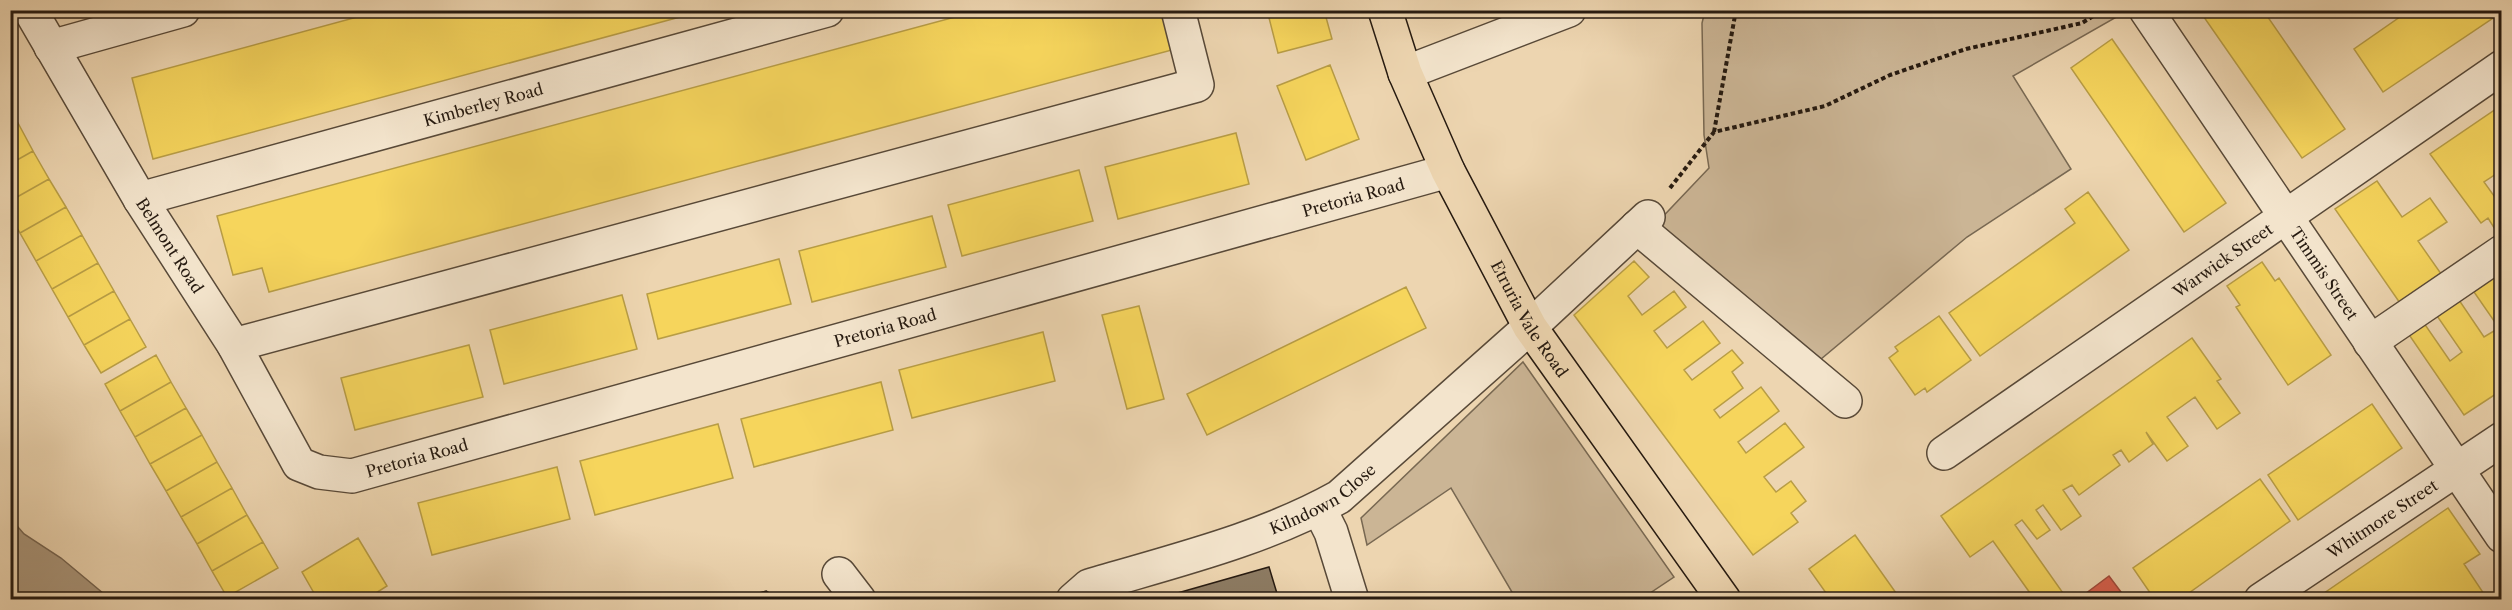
<svg xmlns="http://www.w3.org/2000/svg" width="2512" height="610" font-family="'Libre Caslon Text',serif">
  <rect width="100%" height="100%" fill="#edd5b0"/>
  <filter id="stains"><feTurbulence type="fractalNoise" baseFrequency=".00333" numOctaves="4"/><feColorMatrix values="0 0 0 0 .2 0 0 0 0 .09 0 0 0 0 .02 0 0 0 .5 -.17"/></filter>
  <radialGradient id="worn" r=".72"><stop offset=".6" stop-color="#630" stop-opacity="0"/><stop offset="1" stop-color="#630" stop-opacity=".3"/></radialGradient>
  <!-- green -->
  <path fill="#cbb595" stroke="#786852" stroke-width="1.5" d="M1705,11H2127L2013,76L2071,169L1967,237L1821,359L1653,227L1709,168L1704,135L1702,23Z
    M1523,362L1674,577L1641,599H1516L1451,488L1367,545L1361,518Z"/>
  <!-- water -->
  <path fill="#a9957a" stroke="#756450" stroke-width="1.5" d="M11,519L24,534L61,558L110,599H11Z"/>
  <!-- homes -->
  <path fill="#f6d55c" stroke="#b89d45" stroke-width="1.5" d="M383,10H706L153,159L132,78Z
    M981,10H1173L1183,47L269,292L262,268L233,275L217,216Z
    M1267,10H1324L1332,39L1278,53Z
    M2199,10H2263L2345,129L2302,158Z
    M2410,10H2502V12L2383,92L2354,49Z
    M2112,39L2226,203L2184,232L2071,68Z
    M1330,65L1359,139L1306,160L1277,86Z
    M2502,105V170L2484,182L2502,207V232L2498,234L2488,218L2481,223L2430,154Z
    M18,123L33,151L10,164V127Z
    M1236,133L1249,184L1118,219L1105,167Z
    M33,151L49,179L10,201V164Z
    M1079,170L1093,221L962,256L948,205Z
    M49,179L66,207L20,233L10,217V201Z
    M2377,181L2402,217L2430,198L2447,222L2418,241L2444,278L2402,306L2335,209Z
    M2088,192L2129,250L1980,356L1949,313L2075,223L2065,209Z
    M66,207L82,235L36,261L20,233Z
    M932,216L946,267L812,302L799,251Z
    M82,235L98,263L52,289L36,261Z
    M779,259L791,304L658,339L647,294Z
    M1634,261L1649,277L1628,296L1642,315L1674,291L1686,307L1654,331L1667,348L1703,321L1720,343L1684,370L1692,380L1732,350L1743,363L1732,372L1743,388L1714,410L1720,418L1761,387L1779,411L1738,442L1746,453L1785,423L1804,447L1764,477L1776,492L1791,481L1806,501L1791,513L1798,522L1753,555L1574,315Z
    M2262,262L2275,281L2279,278L2331,355L2288,385L2236,307L2240,305L2227,286Z
    M98,263L114,291L68,317L52,289Z
    M2497,275L2502,281V390L2464,415L2401,323L2417,313L2450,361L2462,352L2435,313L2457,297L2484,337L2499,328L2474,292Z
    M1406,287L1426,328L1207,435L1187,394Z
    M114,291L130,319L84,345L68,317Z
    M622,295L637,349L504,384L490,330Z
    M1139,306L1164,399L1127,409L1102,315Z
    M1939,316L1971,360L1927,392L1925,388L1915,395L1889,358L1898,351L1895,347Z
    M130,319L146,347L101,373L84,345Z
    M1043,332L1055,381L912,418L899,370Z
    M2192,338L2221,379L2217,381L2240,413L2217,429L2195,397L2167,417L2188,446L2167,461L2146,432L2153,444L2129,462L2121,450L2113,455L2120,465L2079,495L2072,485L2063,490L2081,516L2061,530L2043,505L2036,510L2050,530L2037,539L2022,520L2015,525L2063,593L2054,600H2035L1993,541L1970,557L1941,516Z
    M469,345L483,397L355,430L341,378Z
    M156,355L171,382L120,411L105,384Z
    M171,382L186,408L135,437L120,411Z
    M881,382L893,430L754,467L741,419Z
    M2372,404L2402,448L2298,520L2268,475Z
    M186,408L202,435L150,464L135,437Z
    M718,424L733,478L595,515L580,461Z
    M202,435L217,462L166,491L150,464Z
    M217,462L232,488L181,517L166,491Z
    M557,467L570,519L432,555L418,503Z
    M2260,479L2290,521L2179,600H2155L2133,568Z
    M232,488L247,515L197,544L181,517Z
    M2448,508L2480,554L2464,564L2484,594L2475,600H2314Z
    M247,515L263,542L212,571L197,544Z
    M1855,535L1901,600H1831L1809,569Z
    M358,538L387,586L365,600H318L302,572Z
    M263,542L278,568L227,597L212,571Z"/>
  <!-- shops -->
  <path fill="#d6604d" stroke="#a14b3b" stroke-width="1.5" d="M2109,576L2127,600H2077Z"/>
  <!-- building -->
  <path fill="#8d7b63" stroke="#261a10" stroke-width="1.5" d="M1269,567L1279,600H1153Z
    M766,591L780,600H735Z"/>
  <g fill="none" stroke-linecap="round" stroke-linejoin="round">
    <!-- minor casing -->
    <g stroke="#584938" stroke-width="36">
      <g id="minor">
        <path id="s1" d="M30,10L140,199L234,345L299,464L319,472L352,476L1448,171"/>
        <path id="s2" d="M2146,10L2502,536"/>
        <path d="M51,47L183,10"/>
        <path d="M1405,73L1569,10"/>
        <path id="s3" d="M140,199L827,10"/>
        <path d="M1637,227L1845,401"/>
        <path d="M2370,342L2502,252"/>
        <path d="M234,345L1197,85L1178,10"/>
        <path id="s4" d="M1944,453L2502,67"/>
        <path d="M1319,508L1331,532L1352,600"/>
        <path d="M839,574L859,600"/>
        <path id="s5" d="M1073,600L1089,586C1173,561 1262,540 1339,497L1530,327L1648,217"/>
        <path id="s6" d="M2261,600L2502,439"/>
      </g>
    </g>
    <!-- major casing -->
    <g stroke="#261a10" stroke-width="36">
      <g id="major">
        <path id="s7" d="M1385,10L1405,73L1448,171L1530,327L1724,600"/>
      </g>
    </g>
    <!-- path -->
    <path stroke="#261a10" stroke-width="4" stroke-dasharray="4.5 3" stroke-linecap="butt" d="M1714,132L1736,10
      M1670,188L1714,132L1825,106L1890,75L1966,49L2082,23L2103,10"/>
    <!-- minor -->
    <use href="#minor" stroke="#f3e4cc" stroke-width="33"/>
    <!-- major -->
    <use href="#major" stroke="#edd5b0" stroke-width="33"/>
  </g>
  <g text-anchor="middle" dominant-baseline="central" stroke-width="6" stroke-linejoin="round" paint-order="stroke">
    <!-- street labels -->
    <g font-size="16" fill="#261a10" stroke="#f3e4cc">
      <text stroke="none"><textPath href="#s3" startOffset="356">Kimberley Road</textPath></text>
      <text stroke="none"><textPath href="#s1" startOffset="1622">Pretoria Road</textPath></text>
      <text stroke="none"><textPath href="#s1" startOffset="274">Belmont Road</textPath></text>
      <text stroke="none"><textPath href="#s4" startOffset="339">Warwick Street</textPath></text>
      <text stroke="none"><textPath href="#s2" startOffset="318">Timmis Street</textPath></text>
      <text stroke="none"><textPath href="#s7" startOffset="342">Etruria Vale Road</textPath></text>
      <text stroke="none"><textPath href="#s1" startOffset="1136">Pretoria Road</textPath></text>
      <text stroke="none"><textPath href="#s1" startOffset="650">Pretoria Road</textPath></text>
      <text stroke="none"><textPath href="#s5" startOffset="272">Kilndown Close</textPath></text>
      <text stroke="none"><textPath href="#s6" startOffset="146">Whitmore Street</textPath></text>
    </g>
  </g>
  <!-- margin -->
  <rect width="2512" height="610" fill="none" stroke="#edd5b0" stroke-width="36"/>
  <rect x="12" y="12" width="2488" height="586" fill="none" stroke="#261a10" stroke-width="3"/>
  <rect x="18" y="18" width="2476" height="574" fill="none" stroke="#261a10" stroke-width="1.5"/>
  <rect width="100%" height="100%" filter="url(#stains)"/>
  <rect width="100%" height="100%" fill="url(#worn)"/>
</svg>
